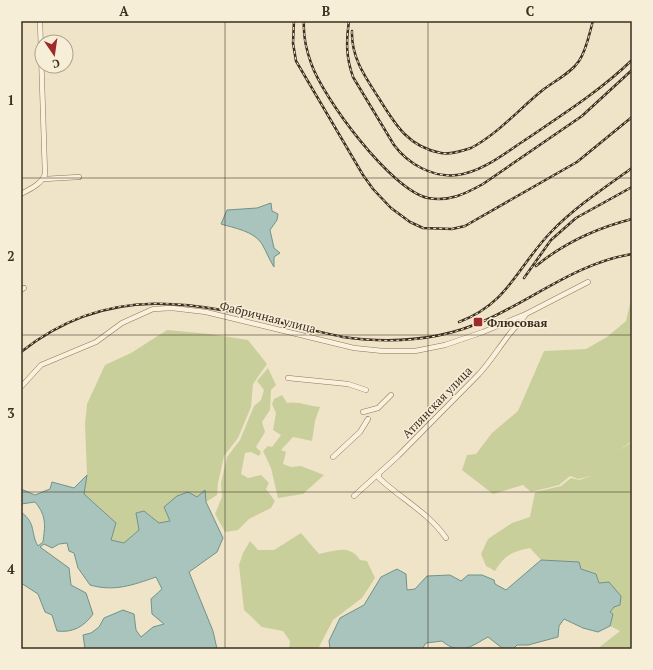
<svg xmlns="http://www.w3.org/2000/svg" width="653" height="670" font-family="'PT Serif',serif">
  <rect width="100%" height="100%" fill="#f0e4c8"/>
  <!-- green -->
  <path fill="#c9cf9b" d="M632,295V441L618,451L632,442V649H597L620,631L610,626L613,614L610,612L614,607L599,583L596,574L581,569L579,562L541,560L530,548C511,552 505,555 495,571L486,566L481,554L488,539L512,523L530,517L535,492L561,486L571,478L579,480L591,476L578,479L570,476L559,485L531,492L523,485L493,494L462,470L467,455L476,454L492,433L518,411L544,351L586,349L607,337L626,321Z
    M167,330L210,334L248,340L267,364L253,384L251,407L238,438L224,456L218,483L217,495L206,502L204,491L197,497L164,507L170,521L159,523L144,511L136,513L139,530L125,543L111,540L98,508L84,494L87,475L85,424L87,404L105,365L131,353Z
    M268,368L276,385L271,390L270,410L262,422L265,432L256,447L261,452L259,456L251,452L245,453L241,474L248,478L261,475L269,483L266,489L275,501L271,508L249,519L238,530L225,532L215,514L222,497L221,483L227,457L240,440L254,406L261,400L264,390L257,381Z
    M282,395L287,403C299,401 308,406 320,407L315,421L312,441L293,437L281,450L286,452L283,464L291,467L301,466L324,475L303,494L278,498L271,468L263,451L268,446L272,447L281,435L273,430L276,413L272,404L274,399Z
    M301,533L319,554C335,551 350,544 360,560L367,561L375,578L362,598L333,620L318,649H289L290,641L283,631L262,627L244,610L239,565L243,553L250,541L258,550H274Z"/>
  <!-- water -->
  <path fill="#a9c4bc" stroke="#6f938a" d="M271,203L272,211L278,214L277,220L270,230L274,248L280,253L274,257V267C269,259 266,251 262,244C254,231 234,228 221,224L227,210L257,208Z
    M87,475L84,494L116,523L111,540L124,543L139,530L136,513L144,511L159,523L170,521L164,507L177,496L188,492L197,497L205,490L206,502L223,538L217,552L189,572L213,631L217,649H85L83,635L91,633L99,627L104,618L123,610L134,614L136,630L141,637L153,627L164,624L152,614L151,599L162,589L156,577C133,585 114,592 90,585L78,568L74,553L69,551L67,543L59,544L52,548L44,544L40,547L69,568L71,585L86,593L93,614C84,627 72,633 57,631L52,615L45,612L38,594L21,583V512C37,524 30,533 38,546L43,542C45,526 47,516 35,502L21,504V489L35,495L50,489L52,482L74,488Z
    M541,560L579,562L581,569L596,574L599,583L609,582L621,596L620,605L614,607L610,612L613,614L610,626L598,632L583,628L564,619L559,626L558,637L528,645H517L513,649L502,648L488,637C470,647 460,656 442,641L426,643L422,649H330L329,641L340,618L364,605L381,577L397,569L406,574L407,590L415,589L427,576L450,575L461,581L468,575H482L494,580L495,584L506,590Z"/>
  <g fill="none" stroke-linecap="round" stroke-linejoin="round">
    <!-- minor casing -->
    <g stroke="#8d765c" stroke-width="5.5">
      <path id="minor" d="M44,179L79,177
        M21,194C30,189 42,184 45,174L40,21
        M21,290L24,288
        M288,378L348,384L366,390
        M21,387L41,365L96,342L122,323L153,309L172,308L206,312L354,348L383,351H415L445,345L483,332L526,314L588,282
        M363,412L378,408L391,395
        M333,457L360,432L368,419
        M379,475V478C401,499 429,513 446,538
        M354,496L398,456L479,374C490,362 498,349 508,336C514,328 521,322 526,314"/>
    </g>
    <!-- minor -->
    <use href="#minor" stroke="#faf1dc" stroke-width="4.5"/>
    <!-- rail casing -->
    <g stroke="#3d2e20" stroke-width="2.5">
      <path id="rail" d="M294,21L293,43L296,61L363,175L373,189L391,208L410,222L423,228L452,229L465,226L577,162L632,117
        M304,21C303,35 306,49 311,63C323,98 391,190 428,198C449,202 465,194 483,184L582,116L632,70
        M349,21C346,42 346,57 353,77L394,145C408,164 433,178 457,175C482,172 505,153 525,140C562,115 600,91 632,60
        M352,31C351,58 366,78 380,100C396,126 409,147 441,153C450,155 462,151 471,148C498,134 520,108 544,89C556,80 571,73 579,61C587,49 589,34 593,21
        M536,266C564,243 597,228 632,219
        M524,278L551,240L576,218L632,187
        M459,322C509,303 517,267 551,232C574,208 604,188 632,168
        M21,352C125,269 228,313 343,337C393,344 440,341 486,320C535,298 577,263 632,254"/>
    </g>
    <!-- rail -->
    <use href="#rail" stroke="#f7eed8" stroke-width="1" stroke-dasharray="3" stroke-linecap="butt"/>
  </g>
  <!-- grid -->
  <path fill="none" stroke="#3d2e20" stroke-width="1" stroke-opacity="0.55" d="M225,21V649M428,21V649M21,178H632M21,335H632M21,492H632"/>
  <!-- markers -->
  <rect fill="#9e2a2b" stroke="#f7eed8" stroke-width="1.5" x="473" y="317" width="10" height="10" rx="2"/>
  <g text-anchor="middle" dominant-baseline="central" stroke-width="3" stroke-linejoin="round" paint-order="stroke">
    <!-- street labels -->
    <g font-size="12" fill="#3d2e20" stroke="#f7eed8">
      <text transform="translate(268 317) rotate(14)">Фабричная улица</text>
      <text transform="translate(437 402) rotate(-46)">Атлянская улица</text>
    </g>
    <!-- poi labels -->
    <g font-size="12" font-weight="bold" fill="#3d2e20" stroke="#f7eed8" text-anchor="start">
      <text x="487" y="322">Флюсовая</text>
    </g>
  </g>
  <!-- border -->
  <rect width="653" height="670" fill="none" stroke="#f7eed8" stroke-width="44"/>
  <!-- north arrow -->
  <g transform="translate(54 54) rotate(167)"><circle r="19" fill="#f7eed8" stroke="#ada18e"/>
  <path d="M0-3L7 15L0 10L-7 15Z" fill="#9e2a2b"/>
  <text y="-6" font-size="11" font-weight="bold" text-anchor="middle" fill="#3d2e20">С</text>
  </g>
  <rect x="22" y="22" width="609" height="626" fill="none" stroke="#3d2e20" stroke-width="1.5"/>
  <g font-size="13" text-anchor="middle" font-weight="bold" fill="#3d2e20">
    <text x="124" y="16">A</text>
    <text x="326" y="16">B</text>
    <text x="530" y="16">C</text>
    <text x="11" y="105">1</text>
    <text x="11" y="261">2</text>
    <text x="11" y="418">3</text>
    <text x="11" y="574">4</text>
  </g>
</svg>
